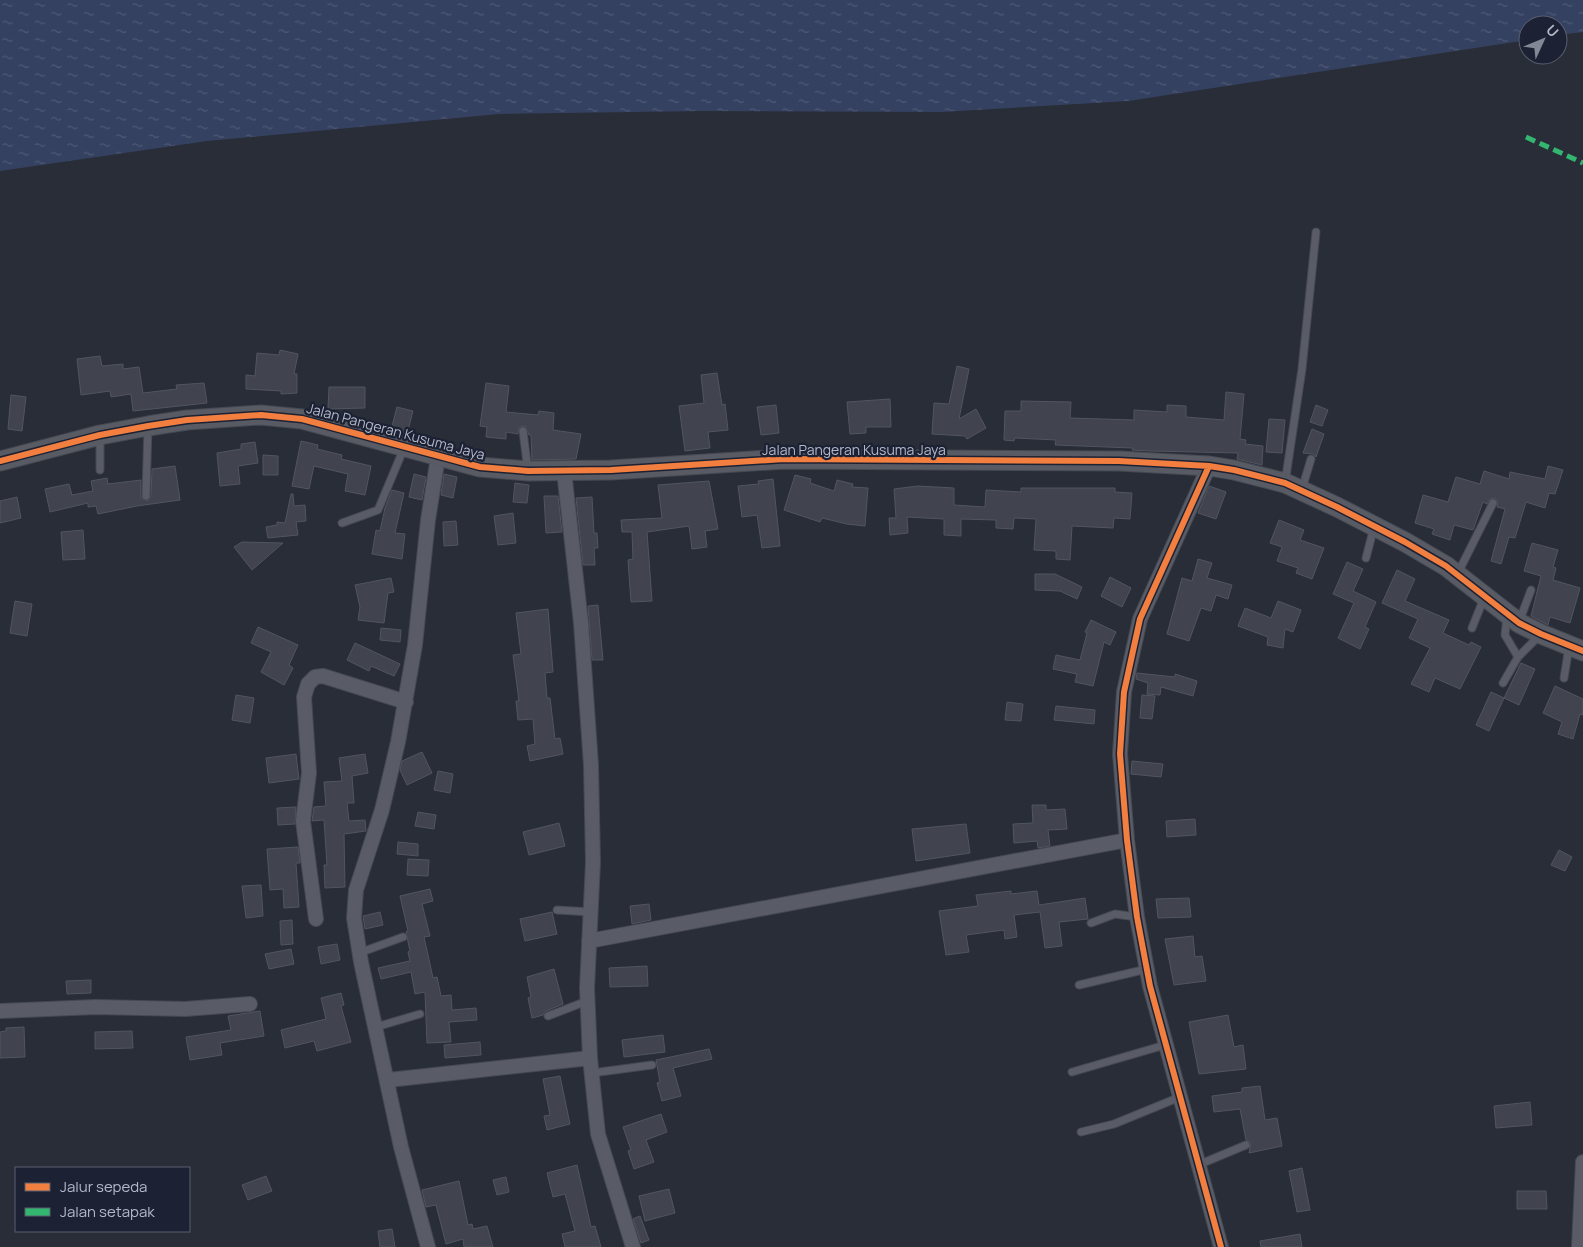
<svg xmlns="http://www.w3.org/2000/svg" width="1583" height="1247" font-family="Manrope,sans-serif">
  <defs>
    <pattern id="water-ripples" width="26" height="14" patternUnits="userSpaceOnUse" patternTransform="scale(1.25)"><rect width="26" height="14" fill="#354161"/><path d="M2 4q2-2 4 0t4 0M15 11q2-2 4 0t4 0" fill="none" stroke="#505a76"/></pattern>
  </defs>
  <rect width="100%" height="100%" fill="#292d38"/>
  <!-- water -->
  <path fill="url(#water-ripples)" d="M0,0H1583V32L1558,35V25H1528V40L1128,101L941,112L701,111L499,114L207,141L0,171Z"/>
  <!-- building -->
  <path fill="#41444e" stroke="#51555f" d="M280,350L298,354L294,374H297V393L281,394V391L246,389V375L255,376L257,353L279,355Z
    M100,356L102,366L123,364V369L139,367L143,393L177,389L176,385L204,383L207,403L133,411L131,394L111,397L110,391L81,395L77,359Z
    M957,366L969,369L959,419L976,409L986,428L967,439L965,436L932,434L934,403L949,404Z
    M717,373L722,405L725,404L728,430L708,432L710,448L685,451L679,406L704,403L701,375Z
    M486,383L509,386L506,412L538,415L539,411L554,413L553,430L581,434L576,459L532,460L531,435H529L525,426L519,427L518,434L506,432V439L486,437L487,427L480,426Z
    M329,387H365V408L328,409Z
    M1226,392L1244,394L1240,439L1246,440L1245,444L1263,446L1262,465L1237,459L1238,453L1150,451L1132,450L1133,448L1055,445L1056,440L1015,438L1014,441L1004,440L1005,411H1021V401L1071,402L1070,418L1134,420V410L1167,412V405L1186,406V417L1224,420Z
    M11,395L26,397L22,431L8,429Z
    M890,399L891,427H866V433L850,434L847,402Z
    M776,405L779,433L761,435L757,407Z
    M1316,405L1328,410L1322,426L1310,422Z
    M397,407L413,411L407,434L391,430Z
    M1269,419L1285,420L1282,453L1266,452Z
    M1312,429L1324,434L1316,457L1313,454L1303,453Z
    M301,441L318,445L317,449L342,455L341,459L371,466L365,495L345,491L348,474L314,466L309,489L292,486Z
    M255,442L258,463L238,466L240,484L220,486L217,453L241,449V444Z
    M263,455L278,456V475H263Z
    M175,466L180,500L137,506L98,514L96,506L88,507V503L50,512L45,489L69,484L72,495L93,491L91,481L107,478L108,484L141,480V498L148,501L151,496L152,469Z
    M1548,466L1563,470L1555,494L1549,493L1545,508L1526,502L1515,538L1509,537L1501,564L1491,561L1505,509L1497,507L1498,502L1495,498L1490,499L1487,504L1483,502L1473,530L1454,525L1450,540L1432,534L1434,529L1415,523L1423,495L1448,502L1456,477L1480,484L1484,471L1509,479L1510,472L1545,479Z
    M414,474L426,477L422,500L409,497Z
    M444,474L457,477L453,498L441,495Z
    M795,475L811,479L810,483L834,491L837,480L853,484L852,487L868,488L865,526L847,524L822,518L820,522L784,510Z
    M773,479L780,546L762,548L757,515L742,517L738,486L759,484L758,481Z
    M709,481L718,529L705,531L707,547L692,549L689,526L647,532L652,601L631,602L628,560L633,559L632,532H622L621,520L662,518L658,485Z
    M515,483L529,485L527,503L513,502Z
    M918,486L954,488V505L985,507L986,490L1021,492V488H1115V492L1132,493L1130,519L1114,518L1113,528L1072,526L1070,560L1056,559V551L1034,550L1036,519L1014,518L1013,529L996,528V520L961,519V536L944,535V519L907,517L908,533L890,535L889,518H896L894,489Z
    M1209,486L1226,492L1216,519L1198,513Z
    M392,490L404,493L395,533L405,534L402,559L372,554L376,530L380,531L385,508Z
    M291,494H293L294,506L305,505L306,521L296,522L298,535L268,538L266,527L277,525V522L285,523Z
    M544,496H558L562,532L546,533Z
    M17,497L21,518L0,523V501Z
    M592,497L594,533H597L598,548H594L595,565H583L576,498Z
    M513,513L516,543L498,545L494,516Z
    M1279,520L1304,530L1300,540L1324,548L1312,579L1296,573L1298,568L1277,561L1282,547L1270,543Z
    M456,521L458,545L444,546L443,522Z
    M83,530L85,559L63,560L61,532Z
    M242,542L283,543L252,570L234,547Z
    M1532,543L1558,550L1553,567L1556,568L1553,580L1580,588L1570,623L1550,617L1548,625L1531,616L1541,576L1524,571Z
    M1198,559L1212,563L1207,578L1232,585L1228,599L1216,595L1211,611L1201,608L1189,641L1167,634L1182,578L1192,581Z
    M1347,562L1363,569L1353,591L1376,602L1365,627L1369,629L1360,649L1338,638L1354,603L1333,594Z
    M1397,570L1415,579L1405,601L1449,620L1443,633L1469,645L1471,642L1481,647L1460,689L1435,678L1429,692L1411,684L1430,648L1409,638L1418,619L1382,603Z
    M1035,574H1055L1082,587L1077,599L1060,591L1035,590Z
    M1110,577L1131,588L1122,607L1101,596Z
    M391,578L394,592L388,593L384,623L358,620L360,607L355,585Z
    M15,601L32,604L27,636L10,633Z
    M1278,601L1301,610L1293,632L1285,629L1283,648L1267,645L1268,637L1238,626L1245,608L1271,618Z
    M598,605L603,660H592L588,606Z
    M548,609L553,672L545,673L547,698H550L555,739L560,738L563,754L530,761L527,746L535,744L533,719L518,720L516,701H519L513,655L521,654L516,613Z
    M1091,620L1116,632L1110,645L1104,642L1093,686L1075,682L1077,674L1053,669L1056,655L1080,660L1087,633L1085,632Z
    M258,627L298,645L289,665L293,668L284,685L261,672L271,652L251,643Z
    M381,628L401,630L400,642L380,640Z
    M355,643L400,664L394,676L371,666L369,671L347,660Z
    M1521,663L1535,669L1519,705L1504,698Z
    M1137,673L1175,677V674L1197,681L1193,696L1161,687L1160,695L1147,694L1148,683L1136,679Z
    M1555,686L1583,699V715L1580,714L1573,739L1558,734L1562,722L1543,713Z
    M1491,692L1504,698L1489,731L1476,725Z
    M236,695L254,698L250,723L232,720Z
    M1142,695L1155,696L1152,719L1140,718Z
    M1007,702L1023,704L1021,721L1005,720Z
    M1056,706L1095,710L1094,724L1054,720Z
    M422,752L432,773L407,785L400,770L402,761Z
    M296,754L299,779L269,783L266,758Z
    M365,754L368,773L352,776L354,803H347L349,821L365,820L366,831L344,834L345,887L325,888L324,865H327L324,820L312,821L314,807L326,806L324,782L342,781L339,758Z
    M1132,761L1163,764L1161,777L1131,774Z
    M438,771L453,774L450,793L434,790Z
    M1032,805H1046V810L1065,809L1067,829L1048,830L1050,846L1038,848L1037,841L1014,843L1013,824L1033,823Z
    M296,807L295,824L278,825L277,808Z
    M418,812L436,815L434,829L415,826Z
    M1195,819L1196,835L1167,837L1166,821Z
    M559,823L565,846L529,855L523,832Z
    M966,824L970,853L916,861L912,829Z
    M398,842L418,844V856L397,854Z
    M298,847L300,863H296L299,907L284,908L283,889L270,890L267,849Z
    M1559,850L1572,857L1565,871L1551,865Z
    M408,859L429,860L428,876L407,875Z
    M261,885L263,916L246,918L242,886Z
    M430,889L433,901L422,904L430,936L424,937L433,978L437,977L441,996L451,995L452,1010L476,1008L477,1020L449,1022L451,1042L427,1043L425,992L415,994L411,972L381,979L378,968L410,961L408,952L410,951L406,932L408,931L400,896Z
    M1011,891V894L1037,891L1039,905L1085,898L1088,919L1059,922L1062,946L1045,948L1040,912L1014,915L1017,937L1005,939L1004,930L966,935L969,952L946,955L939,911L978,906L976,895Z
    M1189,898L1191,917L1158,918L1156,899Z
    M649,904L651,920L632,924L630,906Z
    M380,912L383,925L365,929L363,916Z
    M552,912L557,934L525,941L520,919Z
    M292,920L293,944L281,945L280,921Z
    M1193,936L1195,957L1202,956L1206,981L1174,985L1165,939Z
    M337,944L340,960L321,964L318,947Z
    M291,949L294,964L269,969L265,954Z
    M647,966L648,986L610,987L609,968Z
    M554,969L563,1004L546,1011L543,1015L532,1018L528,998L531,997L527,977Z
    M91,980V993L67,994L66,981Z
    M341,993L344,1005L341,1006L351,1042L317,1051L314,1041L285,1048L281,1030L326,1019L321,998Z
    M260,1011L264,1036L220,1043L222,1055L190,1060L186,1037L231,1030L228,1016Z
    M1228,1015L1234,1047L1243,1045L1246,1069L1199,1074L1189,1022Z
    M24,1027L25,1057L0,1058V1032L6,1031V1028Z
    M132,1031L133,1048L95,1049V1032Z
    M663,1035L665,1052L624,1057L622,1040Z
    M480,1042L481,1055L445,1058L444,1045Z
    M709,1049L712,1059L673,1068L681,1096L662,1101L657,1083L660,1082L656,1060Z
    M560,1076L570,1124L547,1130L544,1116L550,1115L543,1079Z
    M1260,1086L1265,1120L1277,1118L1282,1146L1249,1153L1251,1143L1246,1140L1240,1109L1214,1112L1212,1096L1242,1092V1088Z
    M1530,1102L1532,1125L1496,1128L1494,1106Z
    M661,1114L667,1132L646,1140L654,1162L634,1169L628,1151L631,1150L623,1127Z
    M577,1165L591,1227L595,1226L601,1247H565L562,1234L575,1231L565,1194L553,1197L547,1173Z
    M1302,1168L1310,1210L1297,1212L1289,1171Z
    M266,1176L272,1191L248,1200L242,1185Z
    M506,1177L509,1192L497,1195L493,1180Z
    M459,1181L468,1225L472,1224L473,1229L487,1226L493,1247H464L463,1239L446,1244L436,1205L426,1207L422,1190Z
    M669,1189L675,1213L645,1221L639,1196Z
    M1517,1191H1546L1547,1209H1517Z
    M640,1216L649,1240L641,1243L633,1219Z
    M392,1229L395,1247H380L378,1231Z
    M1300,1234L1302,1247H1261L1260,1241Z"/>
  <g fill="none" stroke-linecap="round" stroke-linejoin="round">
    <!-- lane casing -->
    <g stroke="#454951" stroke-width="9">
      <path id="lane" d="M523,431L528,471
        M100,436V470
        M1285,483L1302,369L1316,232
        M1302,489L1311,459
        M146,496L148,426
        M342,523L378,510L404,448
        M1366,558L1374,527
        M1457,575L1493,503
        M1507,616L1505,635L1518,657
        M1519,622L1531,590
        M1472,628L1484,598
        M1564,678L1569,647
        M1503,683L1518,657L1540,635
        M557,910L591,912
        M1091,923L1115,914L1137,917
        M359,953L403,937
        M1079,985L1147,969
        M548,1016L587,1001
        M376,1027L420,1014
        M1072,1072L1165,1045
        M592,1073L652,1065
        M1081,1132L1114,1124L1180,1097
        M1198,1165L1246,1145"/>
    </g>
    <!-- street casing -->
    <g stroke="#454951" stroke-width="16">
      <path id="street" d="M1209,466L1140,619L1124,692L1120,754L1127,840L1137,917L1150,986L1221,1247
        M564,471L581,623L591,765L593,862L587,988L590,1058L598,1134L633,1247
        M316,919L303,821L309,773L304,697L308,684L315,677L323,676L406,702
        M589,941L1127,840
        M0,1011L96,1007L185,1009L250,1004
        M388,1080L590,1058
        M428,1247L401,1147L361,962L354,918L356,890L382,810L398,742L415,645L428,520L438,457
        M1579,1247L1583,1162"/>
    </g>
    <!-- secondary casing -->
    <g stroke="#454951" stroke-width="21">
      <path id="secondary" d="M0,461L100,435L148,426L187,420L261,415L302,419L480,467L528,471L611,470L784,459L1119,461L1209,466L1234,470L1285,483L1337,507L1405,542L1446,566L1519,623L1541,634L1583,651"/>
    </g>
    <!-- lane -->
    <use href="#lane" stroke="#595c66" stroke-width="7"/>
    <!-- street -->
    <use href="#street" stroke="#595c66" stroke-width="14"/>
    <!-- secondary -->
    <use href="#secondary" stroke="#585a64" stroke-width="19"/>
    <!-- quiet -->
    <path stroke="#33b770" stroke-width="5" stroke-dasharray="10 5" stroke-linecap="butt" d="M1526,137L1583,163"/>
    <!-- cycleway casing -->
    <g stroke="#1c2233" stroke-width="9">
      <path id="cycleway" d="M0,461L100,435L148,426L187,420L261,415L302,419L480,467L528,471L611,470L784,459L1119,461L1209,466L1234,470L1285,483L1337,507L1405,542L1446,566L1519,623L1541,634L1583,651
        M1209,466L1140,619L1124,692L1120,754L1127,840L1137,917L1150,986L1221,1247"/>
    </g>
    <!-- cycleway -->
    <use href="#cycleway" stroke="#f27e40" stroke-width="6"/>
  </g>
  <g text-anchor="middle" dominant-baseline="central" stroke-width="4.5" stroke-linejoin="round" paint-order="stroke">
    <!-- street labels -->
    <g font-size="14" fill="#b3b8c9" stroke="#1c2233">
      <text transform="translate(396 431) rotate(15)">Jalan Pangeran Kusuma Jaya</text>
      <text x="854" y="449">Jalan Pangeran Kusuma Jaya</text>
    </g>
  </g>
  <!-- legend -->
  <rect x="15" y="1167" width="175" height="65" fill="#1c2233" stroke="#585e6f"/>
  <rect x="25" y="1183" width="25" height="8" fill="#f27e40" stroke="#585e6f"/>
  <text x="60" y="1192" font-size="15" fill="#b3b8c9">Jalur sepeda</text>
  <rect x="25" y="1208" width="25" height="8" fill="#33b770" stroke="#585e6f"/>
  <text x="60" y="1217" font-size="15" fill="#b3b8c9">Jalan setapak</text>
  <!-- north arrow -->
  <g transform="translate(1543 40) rotate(46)"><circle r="24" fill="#1c2233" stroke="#585e6f"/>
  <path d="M0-4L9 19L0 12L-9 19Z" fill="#838796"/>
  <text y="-8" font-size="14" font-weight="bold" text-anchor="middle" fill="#b3b8c9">U</text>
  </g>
</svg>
